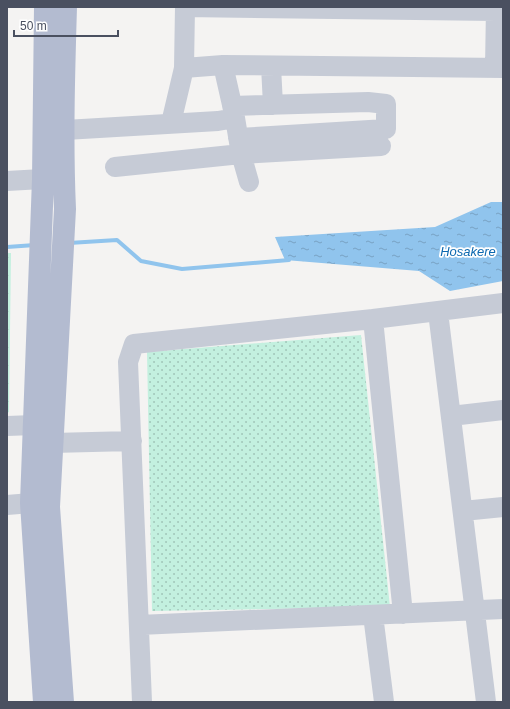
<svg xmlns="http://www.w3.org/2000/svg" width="510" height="709" font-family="Arial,sans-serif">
  <defs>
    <pattern id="grass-dots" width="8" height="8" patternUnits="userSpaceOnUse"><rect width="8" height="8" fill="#c3f0df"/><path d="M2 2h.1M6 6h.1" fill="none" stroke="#a0c5b8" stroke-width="1.8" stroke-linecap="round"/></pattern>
    <pattern id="park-crowns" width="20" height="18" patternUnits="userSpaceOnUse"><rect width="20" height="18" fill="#c3f0df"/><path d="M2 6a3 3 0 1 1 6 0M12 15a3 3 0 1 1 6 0" fill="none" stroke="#a0c5b8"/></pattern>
    <pattern id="water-ripples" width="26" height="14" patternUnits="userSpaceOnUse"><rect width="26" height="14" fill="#90c4ed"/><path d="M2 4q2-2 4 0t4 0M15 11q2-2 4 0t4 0" fill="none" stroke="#78a2c3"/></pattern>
  </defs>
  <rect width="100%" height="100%" fill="#f4f3f2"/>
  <!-- grass -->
  <path fill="url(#grass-dots)" d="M361,335L390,607L152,611L147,352Z"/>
  <!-- park -->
  <path fill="url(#park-crowns)" d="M7,253H11L9,412L7,413Z"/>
  <!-- water -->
  <path fill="url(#water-ripples)" d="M491,202H503V281L450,291L419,271L285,260L275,237L435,227Z"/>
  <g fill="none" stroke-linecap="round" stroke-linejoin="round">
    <!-- stream -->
    <path stroke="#90c4ed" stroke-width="4" d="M69,243L117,240L141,261L182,269L289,260
      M7,247L35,245"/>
    <!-- minor -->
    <path stroke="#c6cbd6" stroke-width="20" d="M185,7L496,11
      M223,65L235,118L241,154L249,182
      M271,66L273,105
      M184,68L223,65L503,68
      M495,68L496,7
      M232,106L368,102L386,104V129L238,138
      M171,123L184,68L185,7
      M48,131L218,121L235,118
      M115,167L241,154L381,146
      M7,181L60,178
      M438,312L486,702
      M451,416L503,410
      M7,426L34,425
      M52,443L132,441
      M7,505L31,503L47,506
      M463,511L503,507
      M403,614L373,319L503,303
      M373,615L384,702
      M139,625L503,609
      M142,702L128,362L134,344L373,319"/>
    <!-- major -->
    <path stroke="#b3bbd0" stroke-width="22" d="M44,702L31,503L43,179L45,7
      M63,702L49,507L65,209C62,142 64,74 66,7"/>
  </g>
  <g text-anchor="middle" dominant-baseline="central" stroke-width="3.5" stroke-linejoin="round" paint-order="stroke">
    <!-- water labels -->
    <g font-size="13" font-style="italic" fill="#0d69b0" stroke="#fff">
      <text x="468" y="251">Hosakere</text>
    </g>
  </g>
  <!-- border -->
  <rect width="510" height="709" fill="none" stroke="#4a5060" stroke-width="16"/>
  <!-- scale -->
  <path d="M14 30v6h104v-6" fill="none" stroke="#4a5060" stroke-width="2"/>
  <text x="20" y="30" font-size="12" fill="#4a5060" stroke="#ffffff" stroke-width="3" paint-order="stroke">50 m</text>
</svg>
